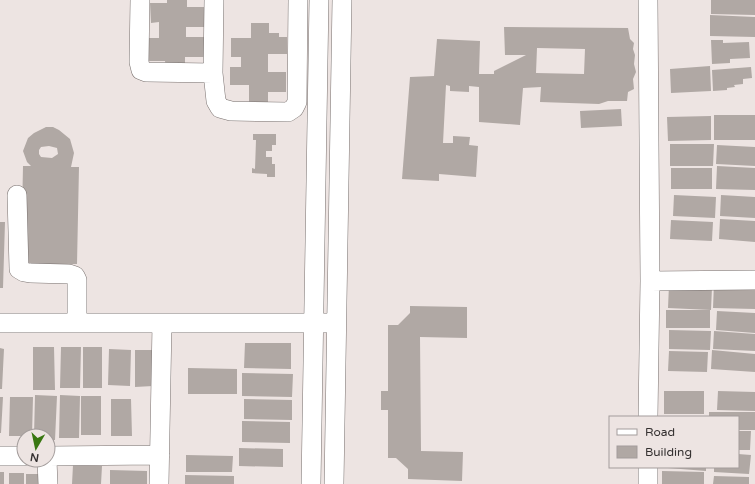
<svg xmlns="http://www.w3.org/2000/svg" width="755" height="484" font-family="'Varela Round',sans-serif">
  <rect width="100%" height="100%" fill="#ede4e2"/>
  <!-- building -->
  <path fill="#b0a8a4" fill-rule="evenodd" d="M167,0H187V7H206V27H186V37H205V57H185V70H166L165,61H149V38H159V22L151,23L150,3H167Z
    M711,0H755V15L711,14Z
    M710,15L755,17V37L710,36Z
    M251,23H269V33H279V37H287V54H268V72H286V92H268V102H249V85H230V67H241V57H231V38H251Z
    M504,27L628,28L630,39L634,43L633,49L635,55L634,64L636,72L633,79L634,89L628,92L627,101H608L599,104L540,102L541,87L523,88L520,125L479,122V87L469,86V92L450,91V86L446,85L443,143H453V136L470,137L469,145L478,146L476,177L439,174V181L402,179L410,77L434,76L437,39L480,41L479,74H494V71L526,55H505ZM537,48L585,49L584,74L536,73Z
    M711,40H723V43L749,42L750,58L730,59V63L712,64Z
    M710,66L711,91L671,93L670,69Z
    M751,67L752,78L743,79V84L734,85L735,87L727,88V90L713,91L712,70Z
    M621,109L622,126L581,128L580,111Z
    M714,115H755V140H714Z
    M711,116V140L668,141L667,117Z
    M46,127H53L59,130L70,139L74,153L71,167H79L77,264H66L60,270H46L40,264L21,263L23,166H31L27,162L23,151L28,138L34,133ZM49,146L57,148L58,154L52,158L41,157L39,154V150L41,147Z
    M253,134H276V145H272V151H266V157H272V164H275V177H267V174L252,173V168L255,169L256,140H253Z
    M670,144H714L713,166H670Z
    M717,145L755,147V166L716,164Z
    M717,166L755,168V190L716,189Z
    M671,168H712V189H671Z
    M674,195L716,197L715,218L673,216Z
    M721,195L755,197V218L720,216Z
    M720,219L755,221V242L719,239Z
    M671,220L713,222L712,241L670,239Z
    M0,222H5L3,288H0Z
    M714,283L755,285V309L713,308Z
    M669,285L712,287L711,310L668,308Z
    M410,306L467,307V338L420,337L421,451L463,452L462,481L408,479V469L396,458H388V410H381V391H388V325H398L410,313Z
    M666,310H710V328H666Z
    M717,311L755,313V333L716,330Z
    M669,330L711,331L710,350L669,349Z
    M714,331L755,334V351L713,349Z
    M245,343H291V369L244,368Z
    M33,347H54L55,390H33Z
    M61,347H81L80,388H60Z
    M83,347H102V388H83Z
    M0,348L4,349L2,389H0Z
    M109,349L131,350L130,386L108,385Z
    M135,350H153V386L135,387Z
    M712,350L755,354V372L711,369Z
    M669,351L708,352L707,372L668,371Z
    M188,368L237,369V394H188Z
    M242,373L293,374L292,397L242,396Z
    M664,391H704V414H664Z
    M718,391L755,392V411L717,410Z
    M35,395L57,396L55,440H48V436H34Z
    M60,395L80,396L79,438H59Z
    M81,396H101V435H81Z
    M0,397H3L1,433H0Z
    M10,397H33L32,436H9Z
    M111,399H131L132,436H111Z
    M244,399L292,400V420L244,419Z
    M709,412H755V430H738V417H709Z
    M242,421L290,422V443L242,442Z
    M738,431H751L750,450H738Z
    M239,448L283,449V467L239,466Z
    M738,454L751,455L749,474L714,472V467H738Z
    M186,455L233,456L232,472H186Z
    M73,465L102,466L101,484H72Z
    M668,467H706V471L668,468Z
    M110,470L147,471V484H110Z
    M662,471L704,472V484H662Z
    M0,472H4V484H0Z
    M9,473H24V484H9Z
    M26,474H40V484H26Z
    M185,475L234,476V484H185Z
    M714,476L749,477V484H713Z"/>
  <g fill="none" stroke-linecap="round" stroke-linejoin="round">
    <!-- minor casing -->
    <g stroke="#78706e" stroke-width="20">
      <path id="minor" d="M140,0L139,62L141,70L146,72L213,73L214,0
        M213,73L216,101L220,108L231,111L288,112L294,108L297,102L298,0
        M17,195L19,269L24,272L30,273L69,274L75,276L77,280V323
        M650,281L755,280
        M0,323H327
        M648,417L650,281L648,0
        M0,456H24
        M48,456L160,455
        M47,460L48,484
        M159,484L162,324
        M311,484L319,0
        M334,484L342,0
        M648,484V467"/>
    </g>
    <!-- minor -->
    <use href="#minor" stroke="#fff" stroke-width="19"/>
  </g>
  <!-- legend -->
  <rect x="609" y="416" width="130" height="52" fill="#ede4e2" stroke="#a39c9b"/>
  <rect x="617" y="429" width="20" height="6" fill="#ffffff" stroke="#a39c9b"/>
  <text x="645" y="436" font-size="12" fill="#343030">Road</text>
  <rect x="617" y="446" width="20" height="12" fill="#b0a8a4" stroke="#a39c9b"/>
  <text x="645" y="456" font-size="12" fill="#343030">Building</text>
  <!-- north arrow -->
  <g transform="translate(36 448) rotate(189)"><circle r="19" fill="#ede4e2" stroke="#a39c9b"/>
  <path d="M0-3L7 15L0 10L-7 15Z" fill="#397711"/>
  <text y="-6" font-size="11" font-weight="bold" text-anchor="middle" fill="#343030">N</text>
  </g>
</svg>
